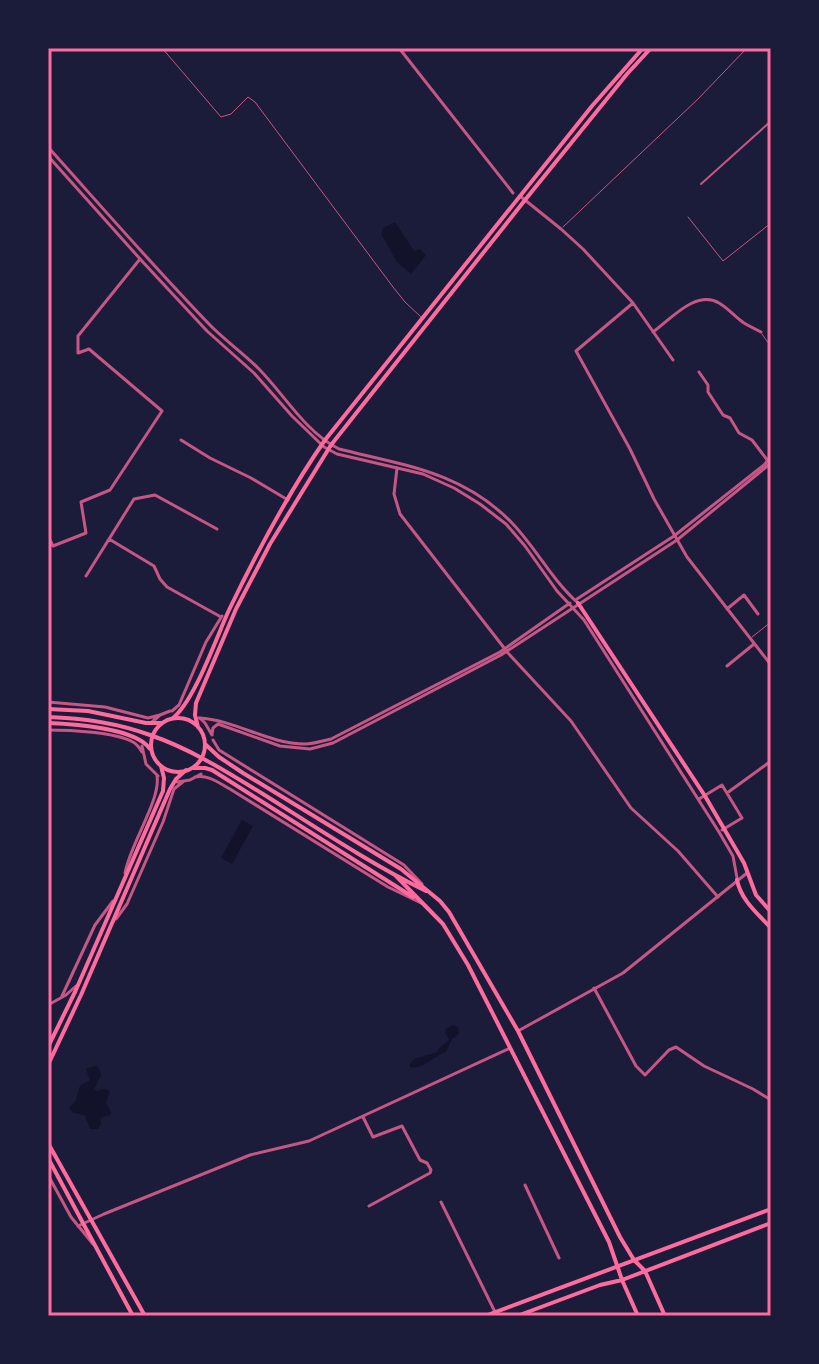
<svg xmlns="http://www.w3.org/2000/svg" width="819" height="1364" font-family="Rubik,sans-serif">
  <rect width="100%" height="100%" fill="#1b1b3a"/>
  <!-- water -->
  <path fill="#12122b" d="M395,222L414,251L420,249L426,255L411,274L397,262L381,234L383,228Z
    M242,820L253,826L232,864L221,858Z
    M452,1025L458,1027L459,1034L452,1039L446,1052C432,1056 425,1070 410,1067V1064L414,1059L437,1052C439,1046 446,1045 449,1039L445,1033L446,1029Z
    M95,1066L98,1067L101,1075L94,1089L97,1091L104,1089L110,1091L106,1103L111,1111L110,1115L100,1118L101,1124L98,1129H90L85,1116L72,1112L69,1108L76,1100L80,1086L90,1080L86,1069Z"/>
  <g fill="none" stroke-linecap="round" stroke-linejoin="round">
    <!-- service -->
    <path stroke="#c65784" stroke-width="1" d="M162,48L221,117L231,114L248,97L255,102L393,287L405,302L421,317
      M688,217L723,261L771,223
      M563,227L698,99L747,48
      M762,334L771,347
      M752,637L771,622"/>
    <!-- pedestrian -->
    <path stroke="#c65784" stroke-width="2" d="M701,184L771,121"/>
    <!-- minor -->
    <path stroke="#c65784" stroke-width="3" d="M399,48L513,193
      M520,196L561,229L583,249L633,303L576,351L630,449L654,499L687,557L771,665
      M633,303L673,360
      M653,332C670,320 696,289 719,303C728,308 735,317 744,323C749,326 755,329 761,332
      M699,372L708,385V392L723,415L730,418L739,433L752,440L768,461
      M181,440L210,458L251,478L288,500
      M397,468L394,494L400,514L508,653L571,721L631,808L678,851L718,897
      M48,536L53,546L86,533L81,502L110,490L162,411L89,349L78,353V336L140,259
      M109,539L154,566L160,579L167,587L221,617
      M86,576L134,499L155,495L217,529
      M727,609L744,595L758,614
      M727,666L754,644
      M48,702L105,707L148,718L160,715
      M172,711L179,705L206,642L222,616
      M200,718L205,723L212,735
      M152,722L160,715L170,711
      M48,730C70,730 115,732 133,742C138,745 139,747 142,752
      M213,740L219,750L404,865L422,884
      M142,746L146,764L158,776
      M195,777C208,774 219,783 230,789L388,887L421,903
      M177,782L190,780L201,774
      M727,793L771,761
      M699,799L722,785L742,818L722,830
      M125,873C130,844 161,800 157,776
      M116,919L127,904L163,822L174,789L184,781
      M594,988L636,1066L645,1075L669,1050L676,1047L704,1066L753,1089L771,1100
      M62,996L95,925L113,901
      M363,1117L373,1137L402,1126L420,1160L427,1163L431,1170L430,1173L369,1206
      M48,1175L71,1217L93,1244
      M525,1185L559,1258
      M441,1202L495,1312"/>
    <!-- tertiary -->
    <path stroke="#c65784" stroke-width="3" d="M48,147C101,206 153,266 208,323C223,339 242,352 258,368C284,394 305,432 339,449C403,465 463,472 512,523C536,548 552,580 578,603
      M48,156L141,260L207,331L254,373L292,416L324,447L337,454L423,474L454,488L480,504L506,524L525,546L557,591L584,620L719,832L733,856L737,878
      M577,599L674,536L765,464L771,456
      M199,718C236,720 268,744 305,744C314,744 322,741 331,739L500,652L570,603
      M212,734L213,728L218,724L280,746L310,749L333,743L501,655L677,540L771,463
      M48,1005L66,995L76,986
      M518,1031L623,973L747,873
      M78,1226L104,1214L250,1155L309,1141L510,1048"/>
    <!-- secondary -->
    <path stroke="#ff6b9d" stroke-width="4" d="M578,603L705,796L744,863L756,895L771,912
      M737,880C741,900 757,913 771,928"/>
    <!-- primary -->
    <path stroke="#ff6b9d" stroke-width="4" d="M48,709L88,711L146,723H161
      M48,717C83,718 117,723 150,735C191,749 227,772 263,794C317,828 369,863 426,891
      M173,718C195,700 216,638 229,610C257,552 288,493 325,440L592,106L643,48
      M151 745a27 27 0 1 1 54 0a27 27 0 1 1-54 0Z
      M48,723C73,724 136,728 150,749
      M198,727L195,715L196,703L236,609L270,544L331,445L525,200L627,74L651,48
      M205,744L219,757L243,773L401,869L440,901L449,912L518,1031L620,1237L634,1260L645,1271L665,1316
      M192,768H205L212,770L413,897
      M396,876L443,924L468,965L609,1242L622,1280L638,1316
      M48,1047L75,992L163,791L164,778L161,766
      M48,1065L81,995L170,789L176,779L186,770
      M48,1143L145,1316
      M48,1158L133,1316
      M485,1316L771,1209
      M517,1316L600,1285L622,1280L771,1223"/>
  </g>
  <!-- border -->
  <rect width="819" height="1364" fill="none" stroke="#1b1b3a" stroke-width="100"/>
  <rect x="50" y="50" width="719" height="1264" fill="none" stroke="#ff6b9d" stroke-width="3"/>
</svg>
